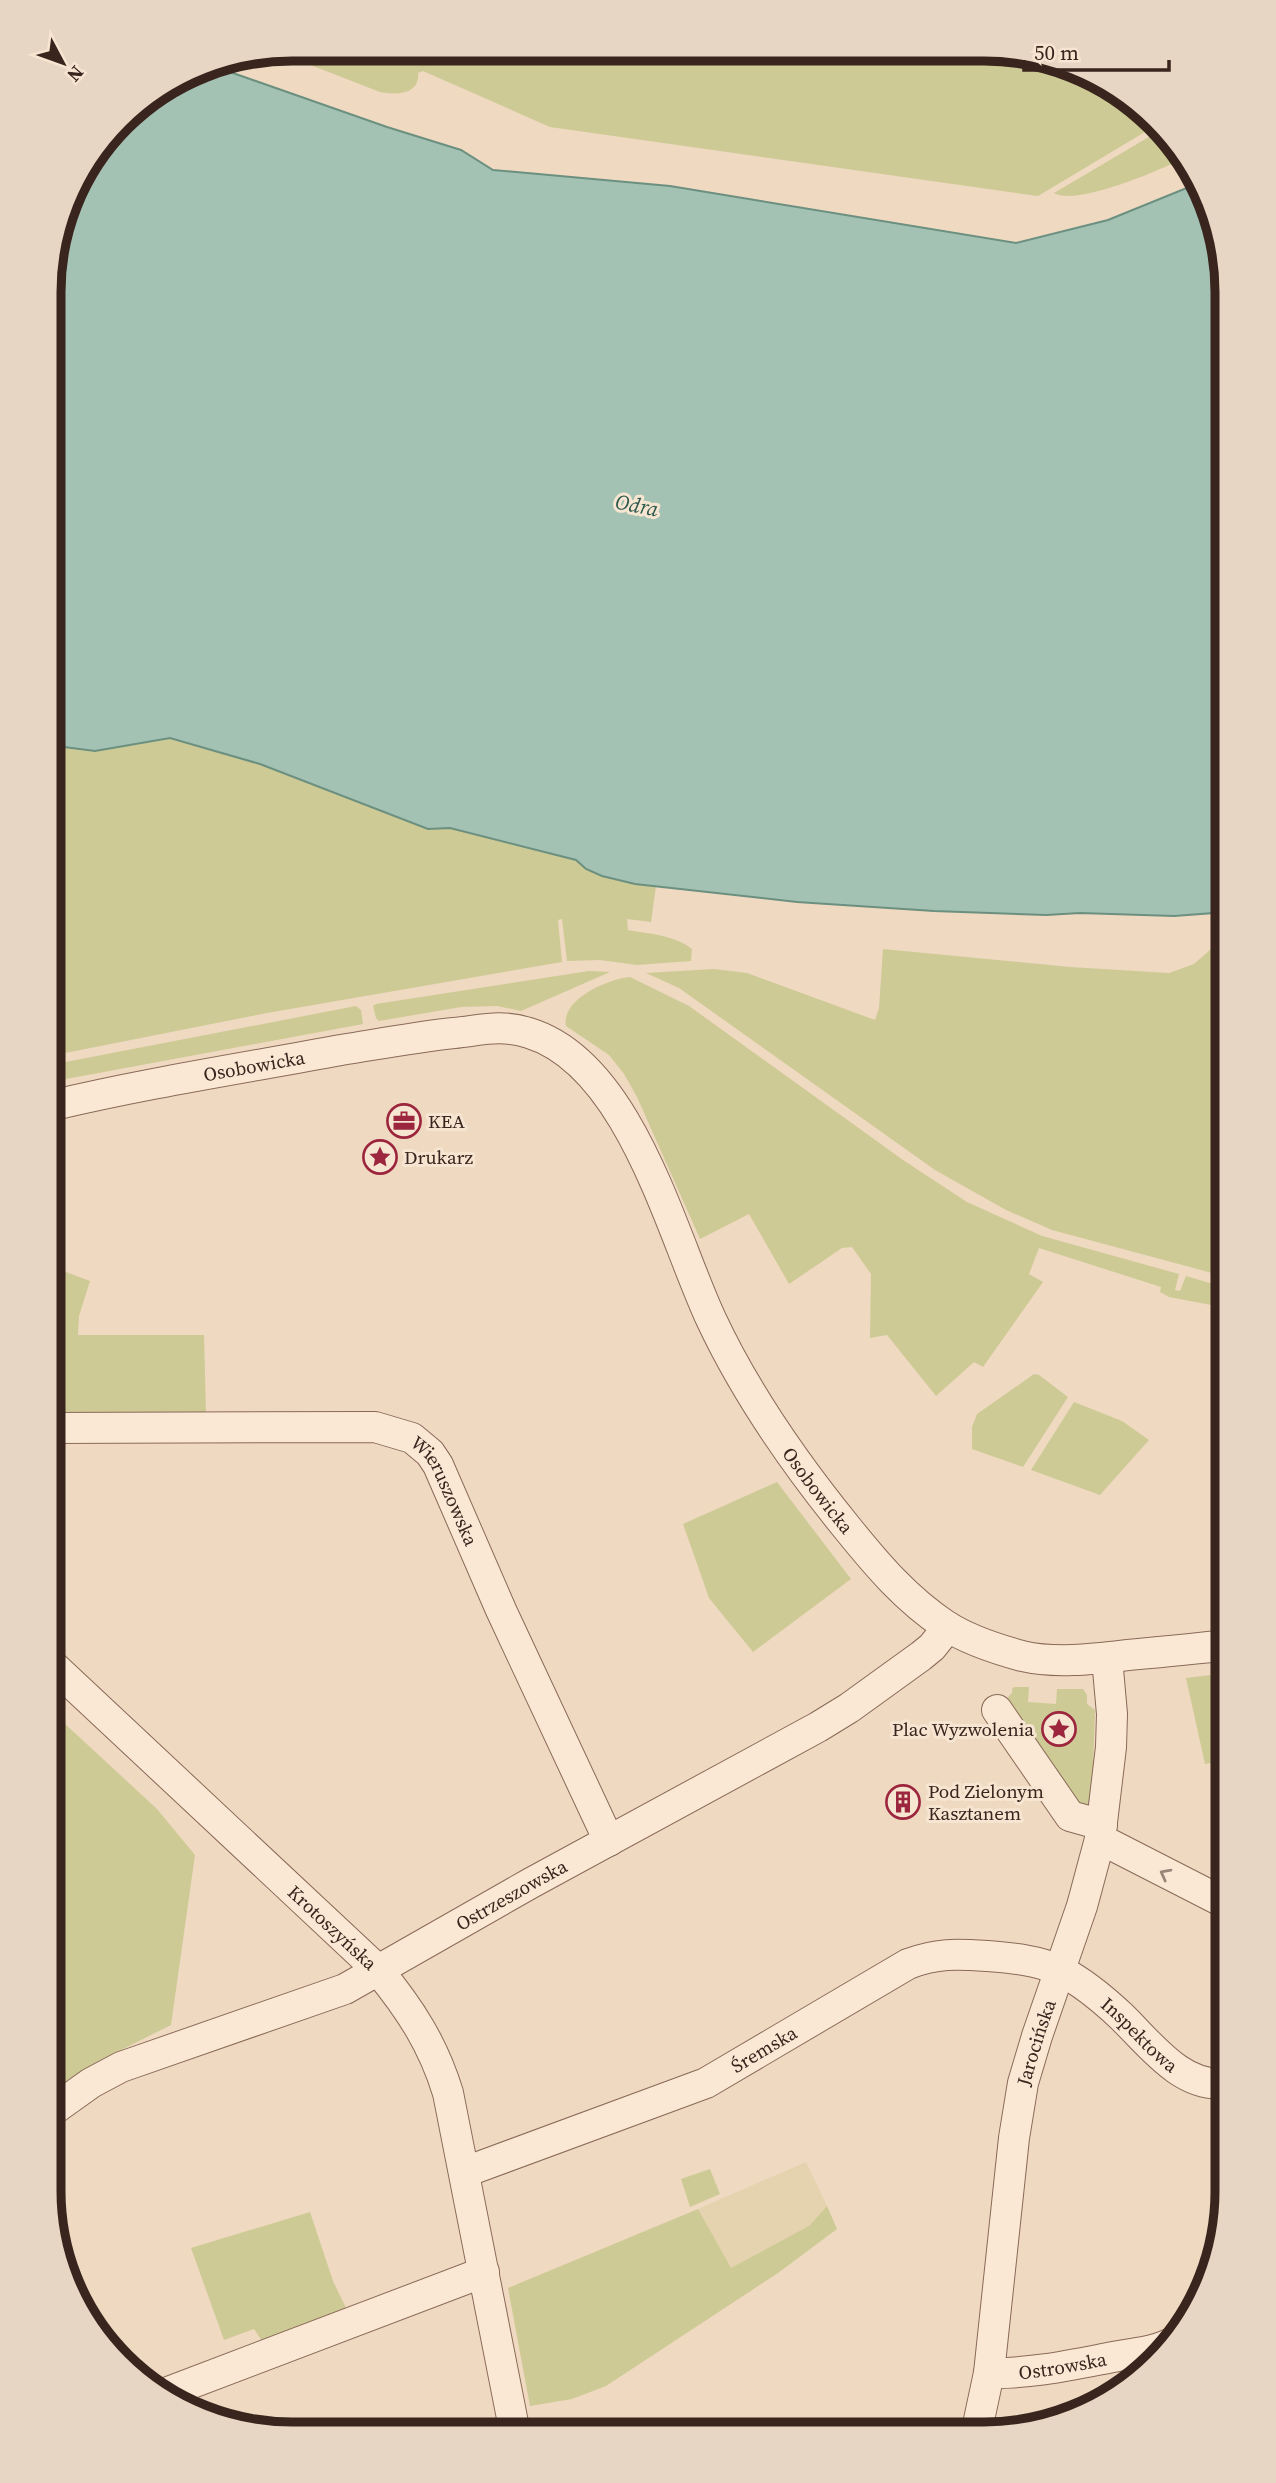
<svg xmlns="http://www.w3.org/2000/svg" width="1276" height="2483" font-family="'Source Serif 4',serif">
  <rect width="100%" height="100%" fill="#efd9c1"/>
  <!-- farmland -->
  <path fill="#e5d2ae" d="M806,2162L827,2206L809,2226L731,2269L698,2209Z"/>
  <!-- green -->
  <path fill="#ceca95" d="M292,49L1031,54L1144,109L1155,126L1038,196L550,127L423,71L418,73C420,95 396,95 380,92L277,52Z
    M1159,131L1178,161C1155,172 1076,206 1054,193Z
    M170,738L260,764L428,829L450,828L576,860C597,880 628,883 656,886L651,922L627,919L628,930C649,934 675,935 692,949L691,961L637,965L600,960L567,961L562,919L558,920L562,962L267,1013L50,1056L51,749L64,747L95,751Z
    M1227,935V1277L1052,1230L1006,1210L935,1170L679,988L646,973L714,969L747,973L875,1020L879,1008L883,949L1070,967L1169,973L1194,964Z
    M589,971L610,972L521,1011L497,1006L461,1007L379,1021L376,1018L373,1006L376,1004Z
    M630,977L689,1006L903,1160L967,1202L1042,1236L1179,1274L1175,1290L1180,1291L1186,1276L1227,1288V1308L1169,1297L1160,1292L1161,1287L1039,1248L1029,1274L1043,1282L983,1367L974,1362L936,1396L887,1335L870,1338L871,1274L852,1247L842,1248L789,1284L749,1214L700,1239L637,1097L624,1074L609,1055L566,1026C561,999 608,979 630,977Z
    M356,1006L361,1010L363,1024L50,1082V1065Z
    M50,1266L90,1281L79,1316L78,1335H204L206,1413L50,1414Z
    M1034,1374L1039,1375L1068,1397L1023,1467L972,1449V1427L977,1414Z
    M1074,1402L1122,1421L1149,1440L1100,1495L1031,1470Z
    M777,1482L851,1579L753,1652L709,1598L683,1524Z
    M1227,1673V1760L1205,1764L1186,1678Z
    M1014,1687H1029L1028,1702L1056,1704L1057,1689H1083L1087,1695V1704L1095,1710L1092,1799L1089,1804L1083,1806V1812L1005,1700L1012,1693V1689Z
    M50,1710L157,1809L195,1855L171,2025L123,2049L49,2100Z
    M710,2169L720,2194L690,2207L681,2179Z
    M827,2206L837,2229L778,2273L606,2386L572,2399L530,2406L508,2288L698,2209L731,2268L809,2226Z
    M310,2212L333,2281L349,2314L264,2344L254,2329L224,2340L191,2248Z"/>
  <!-- water -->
  <path fill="#a4c2b3" stroke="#6b9080" stroke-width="2" d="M210,65L387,127L461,150L493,170L670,186L1016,243L1108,220L1194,185L1214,214L1227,292V912L1174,916L1080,913L1046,915L934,911L797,902L635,884L602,876L586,869L576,860L450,828L428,829L260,764L170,738L95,751L64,747L51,749V261L74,184L131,110L199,67Z"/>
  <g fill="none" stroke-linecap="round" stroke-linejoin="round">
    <!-- minor casing -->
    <g stroke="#8a6958" stroke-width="32">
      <g id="minor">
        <path id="s1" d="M50,1106C146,1083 244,1068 341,1050C379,1044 416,1037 454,1033C483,1030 500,1024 529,1033C630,1064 671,1233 711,1319C747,1396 795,1464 848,1529C877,1565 906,1599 945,1625C968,1640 996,1649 1022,1656C1056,1664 1094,1659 1128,1655C1161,1652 1194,1649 1227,1645"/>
        <path id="s2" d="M50,1428L375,1427L412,1438L430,1453L438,1465L501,1610L609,1841"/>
        <path id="s3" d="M50,1663L378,1970C410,2009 433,2044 448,2093L515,2433"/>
        <path d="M997,1710L1070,1816L1102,1825"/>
        <path d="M1100,1839L1227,1904"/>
        <path id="s4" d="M49,2113L91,2083L121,2067L345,1989L531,1883L818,1727L849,1708L921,1656L932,1647L948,1627"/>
        <path id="s5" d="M465,2172L706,2083L908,1964C937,1953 956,1954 987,1956C1012,1958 1038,1960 1061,1971C1082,1982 1104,2000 1121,2016C1150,2044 1182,2089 1226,2083"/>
        <path id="s6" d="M989,2373C1031,2374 1071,2365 1113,2357C1134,2353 1156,2352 1175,2341"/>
        <path d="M163,2394L484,2272"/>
        <path id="s7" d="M976,2434L989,2373L1014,2138L1023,2083L1037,2036L1082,1906L1100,1839L1111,1747L1112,1714L1107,1658"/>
      </g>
    </g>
    <!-- minor -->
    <use href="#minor" stroke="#fae8d5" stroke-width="30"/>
  </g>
  <!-- one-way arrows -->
  <defs><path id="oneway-chevron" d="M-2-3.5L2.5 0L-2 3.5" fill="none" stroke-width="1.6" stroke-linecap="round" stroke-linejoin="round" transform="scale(1.75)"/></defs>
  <use stroke="#9a8679" href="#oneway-chevron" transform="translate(1165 1874) rotate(-152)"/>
  <!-- icons -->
  <defs>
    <g id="office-ring" transform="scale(1.75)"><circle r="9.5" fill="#f6e5d1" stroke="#9b263d" stroke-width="1.5"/><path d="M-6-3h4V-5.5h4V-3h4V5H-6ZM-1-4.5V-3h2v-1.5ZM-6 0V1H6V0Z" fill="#9b263d"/></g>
    <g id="sight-ring" transform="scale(1.75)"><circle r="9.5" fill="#f6e5d1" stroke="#9b263d" stroke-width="1.5"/><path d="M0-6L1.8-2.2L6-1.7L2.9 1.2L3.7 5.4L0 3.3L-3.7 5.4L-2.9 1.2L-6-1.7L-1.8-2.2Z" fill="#9b263d"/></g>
    <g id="building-ring" transform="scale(1.75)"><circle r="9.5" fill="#f6e5d1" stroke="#9b263d" stroke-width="1.5"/><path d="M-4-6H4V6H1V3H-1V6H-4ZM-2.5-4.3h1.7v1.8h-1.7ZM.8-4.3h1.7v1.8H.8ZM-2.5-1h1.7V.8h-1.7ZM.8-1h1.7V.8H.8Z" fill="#9b263d"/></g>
  </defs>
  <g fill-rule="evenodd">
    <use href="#office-ring" x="404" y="1121"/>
    <use href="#sight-ring" x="380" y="1157"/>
    <use href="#sight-ring" x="1059" y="1729"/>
    <use href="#building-ring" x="903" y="1802"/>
  </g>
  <g text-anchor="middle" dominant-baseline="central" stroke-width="6" stroke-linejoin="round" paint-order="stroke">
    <!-- street labels -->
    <g font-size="19" fill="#39251d" stroke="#f6e5d1">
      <text stroke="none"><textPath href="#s1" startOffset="208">Osobowicka</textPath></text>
      <text stroke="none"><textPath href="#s1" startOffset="1038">Osobowicka</textPath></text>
      <text stroke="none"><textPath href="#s2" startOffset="427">Wieruszowska</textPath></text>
      <text stroke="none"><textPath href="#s4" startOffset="514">Ostrzeszowska</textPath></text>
      <text stroke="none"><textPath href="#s3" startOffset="387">Krotoszyńska</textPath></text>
      <text stroke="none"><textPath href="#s5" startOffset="749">Inspektowa</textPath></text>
      <text stroke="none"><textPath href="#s7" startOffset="397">Jarocińska</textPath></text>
      <text stroke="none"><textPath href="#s5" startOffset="324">Śremska</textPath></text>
      <text stroke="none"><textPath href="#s6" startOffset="74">Ostrowska</textPath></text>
    </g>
    <!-- poi labels -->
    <g font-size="19" fill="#39251d" stroke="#f6e5d1" text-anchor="start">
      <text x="428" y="1121">KEA</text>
      <text x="404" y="1157">Drukarz</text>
      <text x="1034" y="1729" text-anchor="end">Plac Wyzwolenia</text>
      <text x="928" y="1791">Pod Zielonym<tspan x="928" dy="22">Kasztanem</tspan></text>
    </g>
    <!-- water labels -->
    <g font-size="21" font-style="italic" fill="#2c594d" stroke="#f6e5d1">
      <text transform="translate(637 505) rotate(11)">Odra</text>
    </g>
  </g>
  <!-- crop -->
  <path d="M0 0H1276V2483H0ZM292 61H984A231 231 0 0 1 1215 292V2191A231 231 0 0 1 984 2422H292A231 231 0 0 1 61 2191V292A231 231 0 0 1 292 61Z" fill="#e7d6c3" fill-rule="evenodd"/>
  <path fill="none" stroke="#39251d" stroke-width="9" d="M292 61H984A231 231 0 0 1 1215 292V2191A231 231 0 0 1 984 2422H292A231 231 0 0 1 61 2191V292A231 231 0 0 1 292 61Z"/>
  <!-- north arrow -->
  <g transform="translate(63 63) rotate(131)" stroke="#f6e5d1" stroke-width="5" paint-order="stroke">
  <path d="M0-5L12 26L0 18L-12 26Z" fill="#39251d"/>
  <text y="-10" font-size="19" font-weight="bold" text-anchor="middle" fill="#39251d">N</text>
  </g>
  <!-- scale -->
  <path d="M1024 60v10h145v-10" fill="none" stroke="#39251d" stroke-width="3.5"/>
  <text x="1034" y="60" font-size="21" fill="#39251d" stroke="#f6e5d1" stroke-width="5" paint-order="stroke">50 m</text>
</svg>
